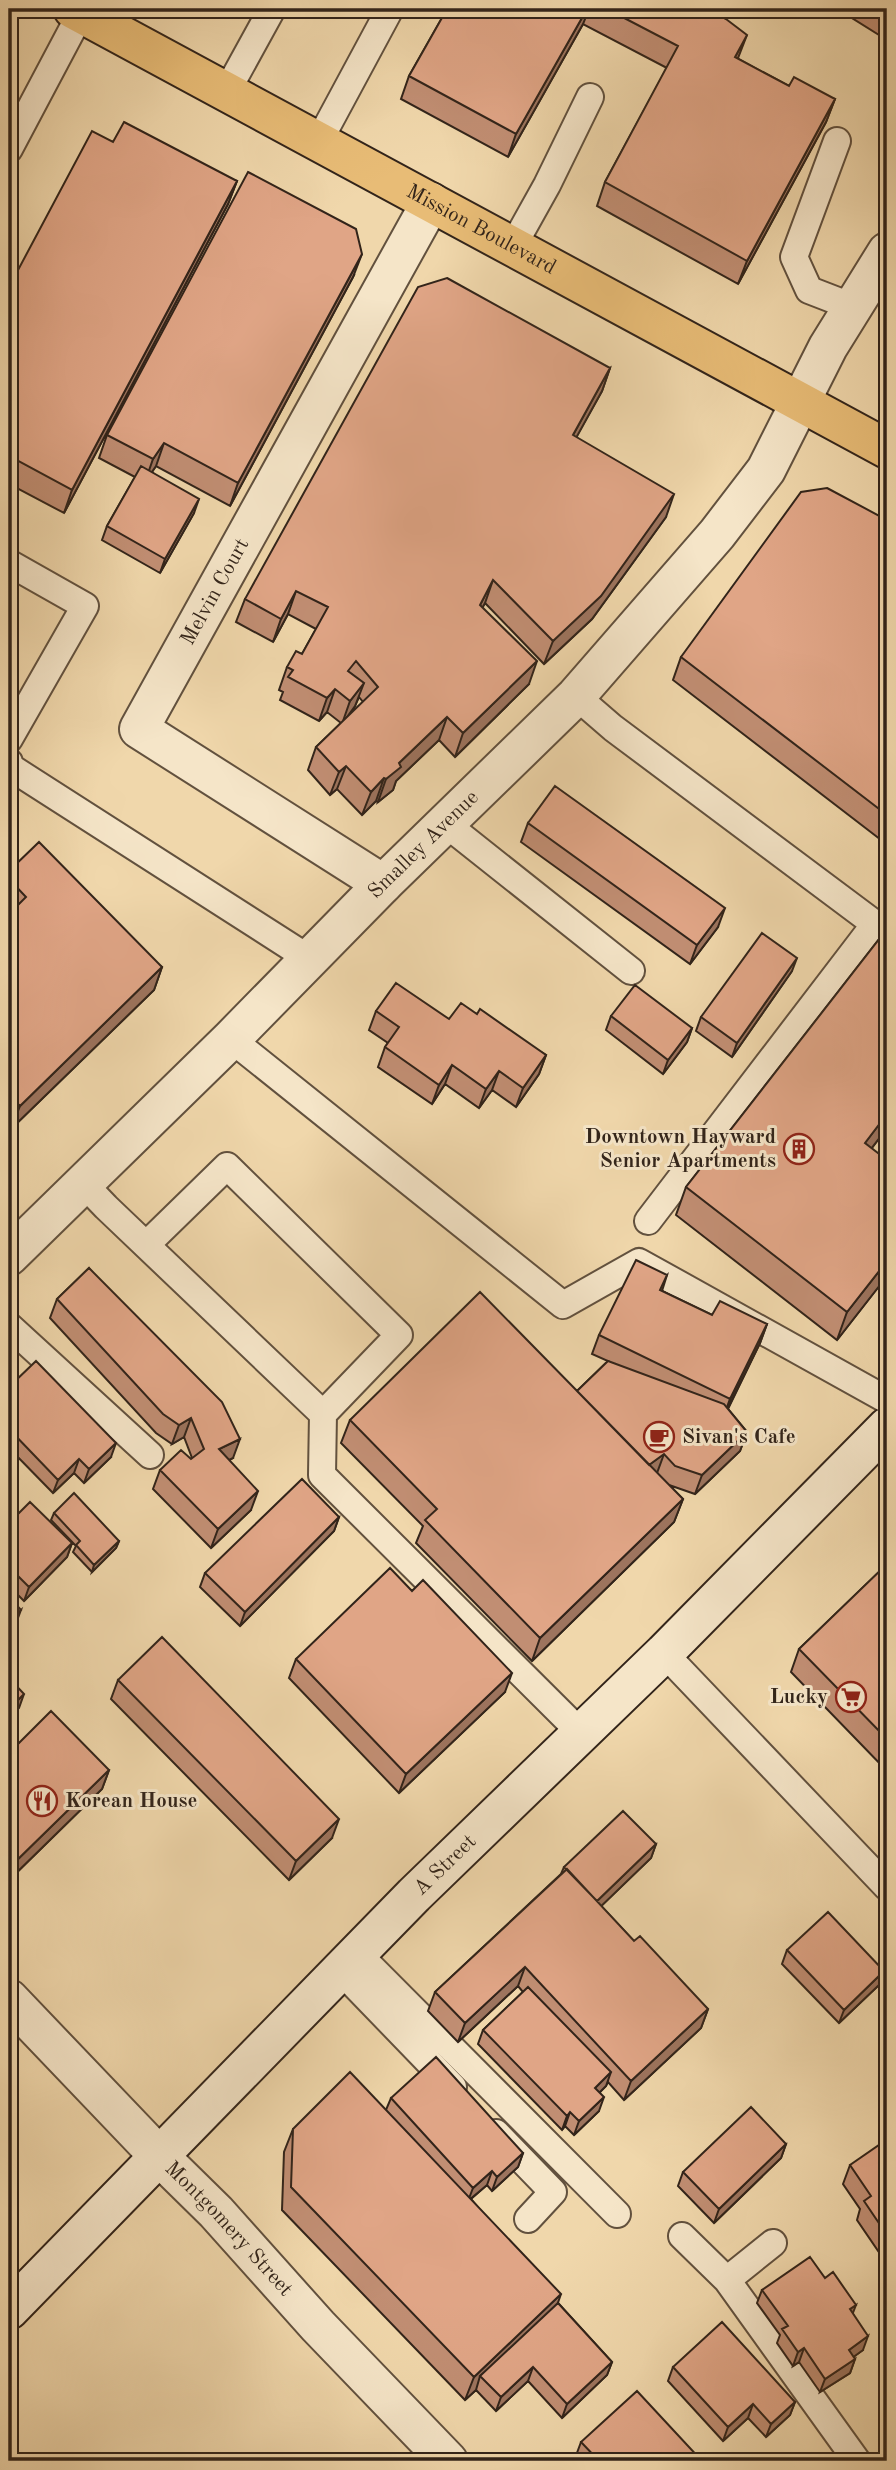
<svg xmlns="http://www.w3.org/2000/svg" width="896" height="2470" font-family="'Old Standard TT',serif">
  <rect width="100%" height="100%" fill="#f0d7ab"/>
  <filter id="stains"><feTurbulence type="fractalNoise" baseFrequency=".00286" numOctaves="4"/><feColorMatrix values="0 0 0 0 .2 0 0 0 0 .09 0 0 0 0 .02 0 0 0 .5 -.17"/></filter>
  <radialGradient id="worn" r=".72"><stop offset=".6" stop-color="#630" stop-opacity="0"/><stop offset="1" stop-color="#630" stop-opacity=".3"/></radialGradient>
  <g fill="none" stroke-linecap="round" stroke-linejoin="round">
    <!-- lane casing -->
    <g stroke="#62513e" stroke-width="30">
      <path id="lane" d="M227,91L272,9
        M319,141L390,9
        M837,141L794,257L809,290L853,307
        M9,149L81,13
        M513,246L547,185L590,97
        M9,563L85,606L9,739
        M576,696L613,728L875,924L648,1221
        M9,762L10,767L308,958
        M446,824L631,971
        M231,1039L563,1305L639,1262L887,1400
        M83,1183L106,1207L323,1414L399,1335L227,1166L146,1245
        M9,1326L150,1455
        M323,1414L322,1475L581,1733
        M664,1653L887,1887
        M357,1953L617,2214
        M340,1970L453,2087
        M496,2133L553,2192L528,2219
        M682,2236L727,2280
        M773,2243L727,2280L857,2461"/>
    </g>
    <!-- street casing -->
    <g stroke="#62513e" stroke-width="42">
      <g id="street">
        <path id="s1" d="M383,884L139,729L431,202"/>
        <path id="s2" d="M9,1256L231,1039L383,884L576,696L717,534L766,470L828,347L887,252"/>
        <path id="s3" d="M9,1999L159,2156L216,2212L318,2326L448,2461"/>
      </g>
    </g>
    <!-- secondary casing -->
    <g stroke="#32241a" stroke-width="42">
      <g id="secondary">
        <path id="s4" d="M9,2310L414,1895L664,1653L887,1427"/>
      </g>
    </g>
    <!-- primary casing -->
    <g stroke="#32241a" stroke-width="42">
      <g id="primary">
        <path id="s5" d="M73,9L887,449"/>
      </g>
    </g>
    <!-- lane -->
    <use href="#lane" stroke="#f5e5c8" stroke-width="26"/>
    <!-- street -->
    <use href="#street" stroke="#f5e5c8" stroke-width="38"/>
    <!-- secondary -->
    <use href="#secondary" stroke="#f5e5c8" stroke-width="38"/>
    <!-- primary -->
    <use href="#primary" stroke="#e8bc76" stroke-width="38"/>
  </g>
  <!-- wall -->
  <path fill="#c18e73" stroke="#32241a" stroke-width="2" fill-rule="evenodd" d="M447,9H707L738,59L789,86L835,99L826,122L738,284L597,206L605,182L667,68L583,24L508,157L401,99L409,76Z
    M856,9H887V40L852,18Z
    M113,142L237,181L228,204L64,513L9,484V287Z
    M353,277L230,506L156,466L152,472L194,513L160,573L102,540L107,526L135,477L99,458L107,435Z
    M610,368L602,391L576,437L666,517L592,619L544,664L485,603L482,608L529,684L455,757L439,740L396,781L393,790L378,802L376,801L362,815L337,789L330,795L308,770L316,747L341,723L327,712L319,721L280,700L283,692L279,690L287,667L302,654L316,629L288,614L273,642L236,622L245,599ZM359,697L363,702L349,715L355,706Z
    M887,520V839L885,843L673,680L681,657Z
    M528,823L718,927L690,964L521,842Z
    M9,871L162,967L154,990L11,1129L9,1126V914L10,913L9,911Z
    M887,929V1128L872,1148L887,1276L837,1340L676,1215L686,1187Z
    M792,971L732,1057L696,1031L701,1017Z
    M376,1011L449,1019L477,1014L546,1055L539,1074L516,1107L492,1090L479,1108L445,1084L432,1104L378,1067L385,1047L388,1043L369,1030Z
    M611,1016L692,1028L687,1042L663,1074L606,1030Z
    M89,1268L233,1458L229,1460L251,1510L211,1548L153,1489L160,1470L192,1458L184,1437L172,1444L156,1433L50,1318L57,1299Z
    M667,1275L662,1291L712,1315L767,1324L760,1343L728,1409L747,1432L740,1451L695,1494L669,1485L683,1499L674,1522L532,1661L416,1543L423,1526L341,1443L350,1420L577,1391L608,1361L592,1354L599,1335Z
    M9,1383L111,1457L84,1483L74,1473L53,1493L9,1448Z
    M54,1513L119,1541L116,1548L92,1572L73,1552L76,1546L51,1520Z
    M339,1517L334,1531L240,1626L200,1587L205,1573Z
    M9,1523L72,1543L67,1557L24,1601L9,1586Z
    M887,1564V1771L791,1672L799,1649Z
    M412,1591L505,1692L399,1793L289,1678L296,1659Z
    M118,1680L332,1838L289,1880L111,1699Z
    M9,1753L109,1770L102,1789L9,1880Z
    M656,1844L651,1858L601,1906L634,1941L708,2009L701,2028L624,2100L608,2082L606,2086L599,2093V2111L574,2135L565,2126L562,2130L478,2044L483,2030L523,1992L518,1986L458,2042L428,2011L435,1992L561,1874L564,1867Z
    M787,1950L884,1971L879,1985L839,2023L782,1964Z
    M391,2098L523,2153L518,2167L492,2191L487,2185L471,2199L558,2303L612,2362L607,2375L562,2418L528,2381L496,2411L476,2390L465,2400L282,2210L284,2152L293,2129L386,2110Z
    M786,2144L781,2158L714,2223L678,2186L683,2172Z
    M887,2157V2264L857,2220L860,2209L843,2184L850,2165Z
    M825,2278L853,2314L863,2350L853,2357L855,2359L850,2373L820,2392L799,2362L793,2366L777,2343L780,2335L757,2303L762,2290Z
    M673,2367L795,2402L790,2415L766,2437L748,2418L723,2441L668,2381Z
    M581,2442L702,2461H574Z"/>
  <!-- shaded-wall -->
  <path fill="#9d745e" stroke="#32241a" stroke-width="2" d="M587,9H589L583,24L508,157L516,134Z
    M747,35L738,58L727,80L735,57Z
    M835,99L826,122L738,284L747,261Z
    M237,181L228,204L64,513L72,490Z
    M362,254L353,277L230,506L238,483Z
    M610,368L602,391L565,458L573,435Z
    M164,443L156,466L145,482L153,459Z
    M674,494L666,517L592,619L544,664L553,641Z
    M199,499L194,513L160,573L165,559Z
    M493,580L485,603L471,628L480,605Z
    M296,591L288,614L273,642L281,619Z
    M537,661L529,684L455,757L463,733Z
    M364,683L355,706L342,724L350,701Z
    M335,689L327,712L319,721L327,698Z
    M447,717L439,740L396,781L393,790L378,802L386,779L399,763Z
    M346,766L337,789L330,795L339,772Z
    M384,778L376,801L362,815L371,792Z
    M725,908L718,927L690,964L697,945Z
    M797,958L792,971L732,1057L737,1043Z
    M162,967L154,990L11,1129L20,1106Z
    M692,1028L687,1042L663,1074L668,1060Z
    M546,1055L539,1074L516,1107L523,1088Z
    M452,1065L445,1084L432,1104L439,1085Z
    M499,1071L492,1090L479,1108L486,1089Z
    M887,1114V1128L854,1171L865,1143Z
    M887,1261V1276L837,1340L847,1312Z
    M767,1324L760,1343L723,1418L730,1399Z
    M191,1418L184,1437L172,1444L179,1425Z
    M747,1432L740,1451L695,1494L702,1475Z
    M240,1439L233,1458L212,1469L219,1449Z
    M116,1443L111,1457L84,1483L89,1469Z
    M664,1454L657,1473L646,1467Z
    M79,1459L74,1473L53,1493L58,1480Z
    M258,1491L251,1510L211,1548L218,1529Z
    M683,1499L674,1522L532,1661L540,1638Z
    M339,1517L334,1531L240,1626L245,1612Z
    M119,1541L116,1548L92,1572L94,1565Z
    M72,1543L67,1557L24,1601L29,1587Z
    M21,1610L18,1618L9,1625V1620Z
    M512,1673L505,1692L399,1793L406,1774Z
    M24,1694L19,1708L9,1718V1709Z
    M109,1770L102,1789L9,1880V1876L14,1863Z
    M339,1819L332,1838L289,1880L296,1861Z
    M656,1844L651,1858L592,1915L597,1901Z
    M525,1967L518,1986L458,2042L465,2023Z
    M884,1971L879,1985L839,2023L844,2010Z
    M708,2009L701,2028L624,2100L631,2081Z
    M611,2072L606,2086L590,2102L595,2088Z
    M604,2097L599,2111L574,2135L579,2121Z
    M570,2112L565,2126L562,2130L567,2116Z
    M786,2144L781,2158L714,2223L719,2209Z
    M523,2153L518,2167L492,2191L497,2177Z
    M492,2171L487,2185L468,2201L473,2188Z
    M561,2294L553,2317L480,2376L476,2390L465,2400L474,2377Z
    M856,2305L851,2318L850,2309Z
    M868,2336L863,2350L844,2364L849,2350Z
    M804,2348L799,2362L793,2366L798,2352Z
    M855,2359L850,2373L820,2392L825,2379Z
    M612,2362L607,2375L562,2418L567,2404Z
    M533,2367L528,2381L496,2411L501,2397Z
    M795,2402L790,2415L766,2437L771,2424Z
    M753,2404L748,2418L723,2441L728,2427Z"/>
  <!-- building -->
  <path fill="#e0a586" stroke="#32241a" stroke-width="2" d="M447,9H587L516,134L409,76Z
    M607,9H707L726,19L747,35L735,57L789,86L794,77L835,99L747,261L605,182L678,46Z
    M864,9H887V23Z
    M124,122L237,181L72,490L9,456V287L92,131L113,142Z
    M248,172L356,229L362,254L238,483L164,443L153,459L107,435Z
    M447,278L610,368L573,435L674,494L601,596L553,641L493,580L480,605L537,661L463,733L447,717L399,763L401,767L386,779L384,778L371,792L346,766L339,772L316,747L378,687L356,661L348,671L364,683L350,701L335,689L327,698L288,677L293,670L287,667L296,651L302,654L328,607L296,591L281,619L245,599L418,287Z
    M141,466L199,499L165,559L107,526Z
    M827,488L887,520V815L681,657L801,492Z
    M555,786L725,908L697,945L528,823Z
    M39,842L162,967L20,1106L9,1095V914L26,897L9,879V871Z
    M887,929V1114L865,1143L887,1160V1261L847,1312L686,1187Z
    M762,933L797,958L737,1043L701,1017Z
    M396,983L449,1019L461,1003L477,1014L480,1009L546,1055L523,1088L499,1071L486,1089L452,1065L439,1085L385,1047L399,1027L376,1011Z
    M635,985L692,1028L668,1060L611,1016Z
    M636,1260L667,1275L660,1290L712,1315L720,1301L767,1324L730,1399L599,1335Z
    M89,1268L222,1402L240,1439L219,1449L258,1491L218,1529L160,1470L181,1450L191,1459L204,1449L191,1418L179,1425L163,1414L57,1299Z
    M480,1292L683,1499L540,1638L425,1520L437,1509L350,1420Z
    M36,1361L116,1443L89,1469L79,1459L58,1480L9,1429V1383L11,1385Z
    M608,1361L724,1404L747,1432L702,1475L675,1466L664,1454L649,1465L577,1391Z
    M302,1479L339,1517L245,1612L205,1573Z
    M74,1493L119,1541L94,1565L76,1545L80,1541L54,1513Z
    M30,1502L72,1543L29,1587L9,1567V1523Z
    M887,1564V1739L799,1649Z
    M390,1568L412,1591L423,1580L512,1673L406,1774L296,1659Z
    M9,1597L21,1610L9,1620Z
    M162,1637L339,1819L296,1861L118,1680Z
    M9,1678L24,1694L9,1709Z
    M51,1711L109,1770L14,1863L9,1858V1753Z
    M623,1811L656,1844L597,1901L564,1867Z
    M567,1869L634,1941L640,1936L708,2009L631,2081L525,1967L465,2023L435,1992Z
    M828,1912L884,1971L844,2010L787,1950Z
    M528,1987L611,2072L595,2088L604,2097L579,2121L570,2112L567,2116L483,2030Z
    M436,2057L523,2153L497,2177L492,2171L473,2188L391,2098Z
    M350,2072L561,2294L474,2377L291,2187L293,2129Z
    M751,2107L786,2144L719,2209L683,2172Z
    M879,2145L887,2157V2235L864,2201L871,2196L850,2165Z
    M810,2257L825,2278L833,2272L856,2305L850,2309L868,2336L849,2350L855,2359L825,2379L804,2348L798,2352L782,2329L788,2326L762,2290Z
    M558,2303L612,2362L567,2404L533,2367L501,2397L480,2376Z
    M722,2322L795,2402L771,2424L753,2404L728,2427L673,2367Z
    M637,2391L702,2461H599L581,2442Z"/>
  <!-- icons -->
  <defs>
    <g id="building-ring" transform="scale(1.575)"><circle r="9.5" fill="#f5e5c8" stroke="#8f2418" stroke-width="1.5"/><path d="M-4-6H4V6H1V3H-1V6H-4ZM-2.5-4.3h1.7v1.8h-1.7ZM.8-4.3h1.7v1.8H.8ZM-2.5-1h1.7V.8h-1.7ZM.8-1h1.7V.8H.8Z" fill="#8f2418"/></g>
    <g id="cafe-ring" transform="scale(1.575)"><circle r="9.5" fill="#f5e5c8" stroke="#8f2418" stroke-width="1.5"/><path d="M-5.5-4.5H6V0H3Q3 3.5 0 3.5H-2.5Q-5.5 3.5-5.5 0ZM3-3.2v2h1.7v-2ZM-6 4.5H4V6H-6Z" fill="#8f2418"/></g>
    <g id="supermarket-ring" transform="scale(1.575)"><circle r="9.5" fill="#f5e5c8" stroke="#8f2418" stroke-width="1.5"/><path d="M-6-5.5h2.5l.6 2H6L4.5 2H-2.5L-4.4-4H-6ZM-1.5 3.2a1.3 1.3 0 1 0 .1 0ZM3 3.2a1.3 1.3 0 1 0 .1 0Z" fill="#8f2418"/></g>
    <g id="restaurant-ring" transform="scale(1.575)"><circle r="9.5" fill="#f5e5c8" stroke="#8f2418" stroke-width="1.5"/><path d="M-5-6h1v4h1v-4h1v4h1v-4h1v5L-1.5 .5V6h-2V.5L-5-1ZM5-6V6H3V1.5H1.5Q1.5-4 5-6Z" fill="#8f2418"/></g>
  </defs>
  <g fill-rule="evenodd">
    <use href="#building-ring" x="799" y="1149"/>
    <use href="#cafe-ring" x="659" y="1437"/>
    <use href="#supermarket-ring" x="851" y="1697"/>
    <use href="#restaurant-ring" x="42" y="1801"/>
  </g>
  <g text-anchor="middle" dominant-baseline="central" stroke-width="6" stroke-linejoin="round" paint-order="stroke">
    <!-- street labels -->
    <g font-size="21" fill="#32241a" stroke="#f5e5c8">
      <text stroke="none"><textPath href="#s5" startOffset="464">Mission Boulevard</textPath></text>
      <text stroke="none"><textPath href="#s1" startOffset="446">Melvin Court</textPath></text>
      <text stroke="none"><textPath href="#s2" startOffset="584">Smalley Avenue</textPath></text>
      <text stroke="none"><textPath href="#s4" startOffset="623">A Street</textPath></text>
      <text stroke="none"><textPath href="#s3" startOffset="318">Montgomery Street</textPath></text>
    </g>
    <!-- poi labels -->
    <g font-size="21" font-weight="bold" fill="#32241a" stroke="#f5e5c8" text-anchor="end">
      <text x="776" y="1137">Downtown Hayward<tspan x="776" dy="24">Senior Apartments</tspan></text>
      <text x="682" y="1437" text-anchor="start">Sivan's Cafe</text>
      <text x="828" y="1697">Lucky</text>
      <text x="65" y="1801" text-anchor="start">Korean House</text>
    </g>
  </g>
  <!-- margin -->
  <rect width="896" height="2470" fill="none" stroke="#f0d7ab" stroke-width="35"/>
  <rect x="10" y="10" width="875" height="2449" fill="none" stroke="#32241a" stroke-width="3.5"/>
  <rect x="18" y="18" width="861" height="2435" fill="none" stroke="#32241a" stroke-width="2"/>
  <rect width="100%" height="100%" filter="url(#stains)"/>
  <rect width="100%" height="100%" fill="url(#worn)"/>
</svg>
